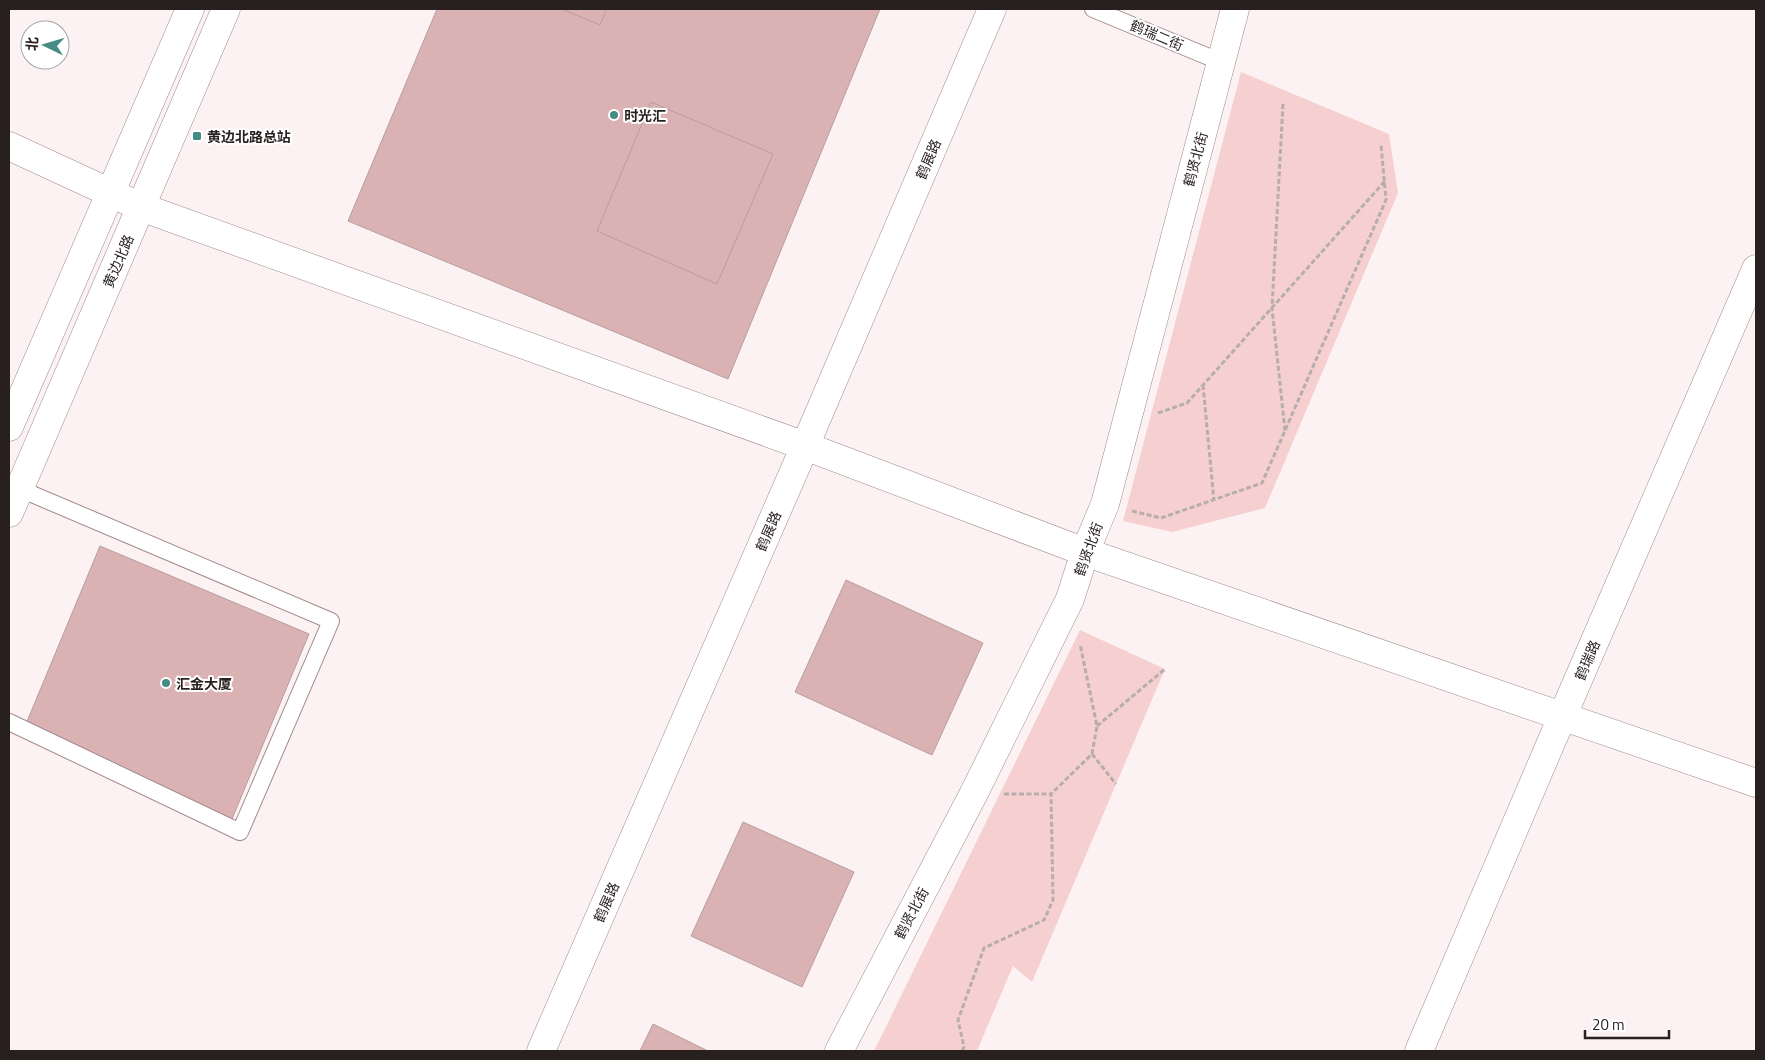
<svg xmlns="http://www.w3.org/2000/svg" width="1765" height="1060" font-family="'Titillium Web','Noto Sans SC',sans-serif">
  <rect width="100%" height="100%" fill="#fdf2f3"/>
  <!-- green -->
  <path fill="#f6d0d1" d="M1241,72L1389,134L1398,193L1265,508L1172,532L1123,521Z
    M1080,630L1165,669L1032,982L1013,966L977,1051H874Z"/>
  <!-- building -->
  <path fill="#dbb2b4" stroke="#b69d9e" d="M437,9H880L728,379L348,221Z
    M562,9H607L600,25Z
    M651,102L773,154L717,284L597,231Z
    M100,546L309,634L232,819L23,731Z
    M846,580L983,643L932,755L795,692Z
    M743,822L854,872L802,987L691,936Z
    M653,1024L708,1051H640Z"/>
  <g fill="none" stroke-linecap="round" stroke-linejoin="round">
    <!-- service casing -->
    <g stroke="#a28a8b" stroke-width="18">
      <path id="service" d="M1093,9L1221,62
        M9,722L240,832L331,621L13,486"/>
    </g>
    <!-- minor casing -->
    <g stroke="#a28a8b" stroke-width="29">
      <path id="minor" d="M9,146L141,207L805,446L1085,552L1756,783
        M541,1051L805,446L992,9
        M839,1051L974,793L1070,599L1085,552L1105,504L1235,9
        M1419,1051L1562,717L1756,269"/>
    </g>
    <!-- tertiary casing -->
    <g stroke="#a28a8b" stroke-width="29">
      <path id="tertiary" d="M9,427L190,9
        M9,513L226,9"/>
    </g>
    <!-- path -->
    <path stroke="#b7adad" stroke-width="3" stroke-dasharray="5 2.5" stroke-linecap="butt" d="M1283,104L1272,308L1285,431
      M1203,385L1214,501
      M1158,413L1187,403L1385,181
      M1132,511L1161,518L1262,483L1386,200L1381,145
      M1097,726L1165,669
      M1092,754L1116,784
      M1004,794H1051
      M962,1051L964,1047L958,1020L984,948L1044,920L1053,900L1051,794L1092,754L1097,726L1080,644"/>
    <!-- service -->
    <use href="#service" stroke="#fff" stroke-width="16"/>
    <!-- minor -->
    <use href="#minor" stroke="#fff" stroke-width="28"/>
    <!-- tertiary -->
    <use href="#tertiary" stroke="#fff" stroke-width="28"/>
  </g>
  <!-- markers -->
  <g fill="#468c84" stroke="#fff" stroke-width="2">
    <circle cx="614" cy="115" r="5"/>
    <rect x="192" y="131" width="10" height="10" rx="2.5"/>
    <circle cx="166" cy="683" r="5"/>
  </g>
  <g text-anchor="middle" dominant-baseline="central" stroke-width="4" stroke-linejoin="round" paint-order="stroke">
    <!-- street labels -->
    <g font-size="14" fill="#281f1f" stroke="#fff">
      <text transform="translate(1157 35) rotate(23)">鹤瑞二街</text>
      <text transform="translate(928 159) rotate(-67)">鹤展路</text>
      <text transform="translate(1195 159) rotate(-75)">鹤贤北街</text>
      <text transform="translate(118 261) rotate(-67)">黄边北路</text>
      <text transform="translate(768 531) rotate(-66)">鹤展路</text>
      <text transform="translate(1088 549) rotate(-70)">鹤贤北街</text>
      <text transform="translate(1587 660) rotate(-67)">鹤瑞路</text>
      <text transform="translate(606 902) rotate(-66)">鹤展路</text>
      <text transform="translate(911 913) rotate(-62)">鹤贤北街</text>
    </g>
    <!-- poi labels -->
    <g font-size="14" font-weight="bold" fill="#281f1f" stroke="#fff" text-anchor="start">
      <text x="624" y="115">时光汇</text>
      <text x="207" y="136">黄边北路总站</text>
      <text x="176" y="683">汇金大厦</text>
    </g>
  </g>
  <!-- border -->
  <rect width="1765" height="1060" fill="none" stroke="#281f1f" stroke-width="20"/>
  <!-- north arrow -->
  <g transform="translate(45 45) rotate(275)"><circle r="24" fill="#ffffff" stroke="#a9a5a5"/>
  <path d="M0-4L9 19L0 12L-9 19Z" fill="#468c84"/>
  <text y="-8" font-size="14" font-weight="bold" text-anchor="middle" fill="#281f1f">北</text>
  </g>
  <!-- scale -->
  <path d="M1585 1030v8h84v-8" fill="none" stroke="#281f1f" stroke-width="2.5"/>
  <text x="1592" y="1030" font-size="15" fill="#281f1f" stroke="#ffffff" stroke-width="4" paint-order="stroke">20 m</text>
</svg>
